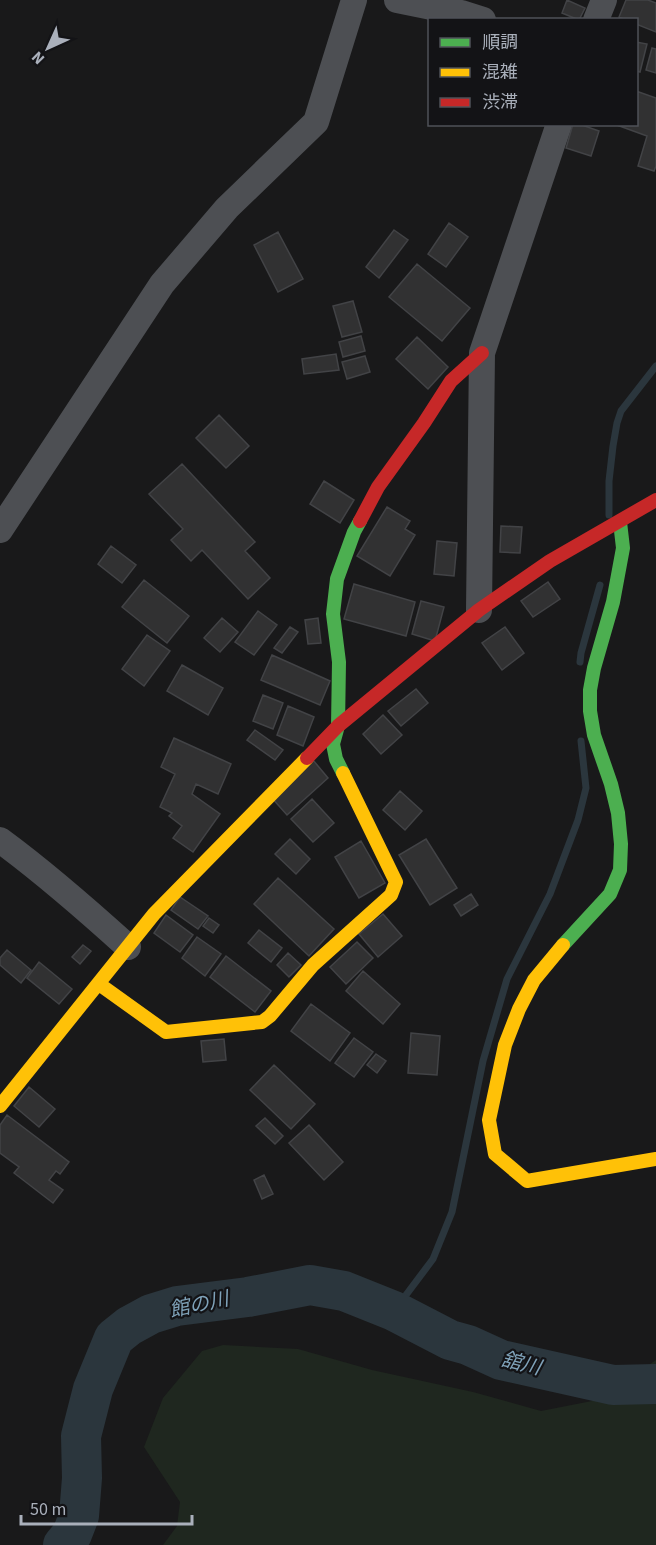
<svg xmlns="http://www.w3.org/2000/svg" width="656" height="1545" font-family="'Source Sans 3','Noto Sans JP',sans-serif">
  <rect width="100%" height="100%" fill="#19191a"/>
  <!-- green -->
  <path fill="#1f271f" d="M223,1345L298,1349L372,1370L473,1392L541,1411L597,1400L656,1360V1545H163L177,1526L180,1502L144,1447L163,1398L202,1351Z"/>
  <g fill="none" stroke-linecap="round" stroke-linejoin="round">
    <!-- stream -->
    <path stroke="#2b363d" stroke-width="7" d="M609,515V481L613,446L617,423L621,411L656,366
      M580,662L581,653L600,585
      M394,1311L433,1259L452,1212L483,1061L507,979L550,894L578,820L586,788L581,741"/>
    <!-- river -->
    <path stroke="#2b363d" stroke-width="40" d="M63,1545L72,1534L79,1516L82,1478L81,1436L93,1389L114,1338L129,1326L151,1314L177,1306L248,1297L310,1285L344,1291L394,1311L450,1340L468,1345L501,1360L613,1385L656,1384"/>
  </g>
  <!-- building -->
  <path fill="#313132" stroke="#424346" stroke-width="1.5" d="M567,0L585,8L579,20L562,13Z
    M626,0H648L656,3V32L636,24V20H626L619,17Z
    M636,42L647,44L640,72L636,71Z
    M652,48L656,49V73L646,70Z
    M636,91L656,98V166L654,171L638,166L647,136L614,124H636Z
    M573,124H579L599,131L591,156L566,148Z
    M449,223L468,237L446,267L428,254Z
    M394,230L408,240L379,278L366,267Z
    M278,232L303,279L278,292L254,245Z
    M417,264L470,308L442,341L389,297Z
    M353,301L362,332L342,337L333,306Z
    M361,336L365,351L343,357L339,342Z
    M417,337L448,367L428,389L396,359Z
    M336,354L339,370L304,374L302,359Z
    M365,356L370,372L347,379L342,362Z
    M219,415L249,446L226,468L196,438Z
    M182,464L255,542L245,551L270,578L248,599L202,550L191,561L171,540L183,529L149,494Z
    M324,481L354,500L340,523L310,504Z
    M387,507L410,521L405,529L415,535L390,576L357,556Z
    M501,526L522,527L520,553L500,552Z
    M437,541L457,543L454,576L434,574Z
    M111,546L136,565L122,583L98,564Z
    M144,580L189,616L167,643L122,607Z
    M548,582L560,599L533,617L521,601Z
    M354,584L415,602L406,636L344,619Z
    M421,601L444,607L435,641L412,634Z
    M258,611L277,625L254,655L235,642Z
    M222,618L238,632L220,652L204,638Z
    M318,618L321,643L308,644L305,620Z
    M290,627L298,632L282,653L274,648Z
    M505,627L524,653L502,670L482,643Z
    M147,635L170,651L144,686L122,669Z
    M272,655L330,681L320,705L261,680Z
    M182,665L223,688L208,715L167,691Z
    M416,689L428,703L401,726L388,711Z
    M263,695L283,703L273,729L253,721Z
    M288,706L314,717L303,746L277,735Z
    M383,715L402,735L381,754L363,734Z
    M255,730L283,750L275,760L247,740Z
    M174,738L231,764L218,794L196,784L192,794L220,814L193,852L173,838L182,826L169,816L172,813L160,807L175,774L161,767Z
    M313,760L328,778L287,815L271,797Z
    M400,791L422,811L405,830L383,810Z
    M312,799L334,823L313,842L291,819Z
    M290,839L310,859L296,874L275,854Z
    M426,839L457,888L430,905L399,855Z
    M361,841L385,883L359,898L335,857Z
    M278,878L334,929L309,956L254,904Z
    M471,894L478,905L461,916L454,905Z
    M180,897L208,916L198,929L171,910Z
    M383,914L402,936L378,957L359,934Z
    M166,915L193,935L180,952L154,933Z
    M209,918L219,925L213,933L203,926Z
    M259,930L282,948L271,962L248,943Z
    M197,937L221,954L205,976L182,958Z
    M357,942L373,958L346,984L330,967Z
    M83,945L91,951L80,964L72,957Z
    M7,950L31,970L21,983L0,965V958Z
    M288,953L301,965L289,977L277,965Z
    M226,956L271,991L255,1012L210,977Z
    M39,962L72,989L59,1004L27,978Z
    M363,971L400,1004L383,1024L346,991Z
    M311,1004L350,1033L330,1061L291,1031Z
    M411,1033L440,1036L437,1075L408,1073Z
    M354,1038L373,1052L354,1077L335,1063Z
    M224,1039L226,1060L203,1062L201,1041Z
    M376,1054L386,1061L377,1073L367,1065Z
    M274,1065L315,1104L291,1129L250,1090Z
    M29,1087L55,1109L39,1127L14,1106Z
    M7,1115L69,1162L60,1174L56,1171L49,1180L63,1190L53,1203L14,1173L19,1167L0,1153V1125Z
    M265,1118L283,1136L275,1144L256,1126Z
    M309,1125L343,1162L324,1180L289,1143Z
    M264,1175L273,1194L262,1199L254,1180Z"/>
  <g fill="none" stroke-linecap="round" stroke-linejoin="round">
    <!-- street -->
    <path stroke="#4d4f53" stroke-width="26" d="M397,0L461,13L483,20
      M596,20L604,0
      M0,530L162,284L227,208L316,122L354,0
      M479,610L482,353L559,124
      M0,840C45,873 86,909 128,947"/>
    <!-- fast -->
    <path stroke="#4caf50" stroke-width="14" d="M343,773L336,759L333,744L338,726L339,662L333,614L337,579L354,532L360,521
      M563,945L610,894L620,870L621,844L618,813L611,784L594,735L590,711V690L594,668L613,602L623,548L620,522"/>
    <!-- slow -->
    <path stroke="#ffc107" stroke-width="14" d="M563,945L534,980L519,1009L505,1045L489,1120L495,1154L527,1181L656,1159
      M99,984L166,1032L262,1022L270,1016L313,965L391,895L396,882L343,773
      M0,1106L154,914L307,758"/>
    <!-- jam -->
    <path stroke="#c62828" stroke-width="14" d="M360,521L378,487L424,423L451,381L482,353
      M307,758L338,726L479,610L550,561L656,500"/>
  </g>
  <g text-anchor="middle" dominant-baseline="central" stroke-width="4.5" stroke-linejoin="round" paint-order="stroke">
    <!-- water labels -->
    <g font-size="20" font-style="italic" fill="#7fa2b9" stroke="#131316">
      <text transform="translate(199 1305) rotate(-12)">館の川</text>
      <text transform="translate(521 1364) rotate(14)">舘川</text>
    </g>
  </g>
  <!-- legend -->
  <rect x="428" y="18" width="210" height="108" fill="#131316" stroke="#4f5258" stroke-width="1.5"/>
  <rect x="440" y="38" width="30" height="9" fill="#4caf50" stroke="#4f5258" stroke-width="1.5"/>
  <text x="482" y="48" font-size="18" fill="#aab0bb">順調</text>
  <rect x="440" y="68" width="30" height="9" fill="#ffc107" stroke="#4f5258" stroke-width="1.5"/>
  <text x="482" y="78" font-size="18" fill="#aab0bb">混雑</text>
  <rect x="440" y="98" width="30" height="9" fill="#c62828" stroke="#4f5258" stroke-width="1.5"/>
  <text x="482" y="108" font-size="18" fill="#aab0bb">渋滞</text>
  <!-- north arrow -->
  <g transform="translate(48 48) rotate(225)" stroke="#131316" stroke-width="4.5" paint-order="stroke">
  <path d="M0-4.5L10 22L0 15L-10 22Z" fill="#aab0bb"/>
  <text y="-9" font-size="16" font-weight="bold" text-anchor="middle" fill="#aab0bb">N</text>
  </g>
  <!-- scale -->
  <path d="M21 1515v9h171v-9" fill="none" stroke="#aab0bb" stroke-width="3"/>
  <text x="30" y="1515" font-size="18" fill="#aab0bb" stroke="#131316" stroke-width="4.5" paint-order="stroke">50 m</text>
</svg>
